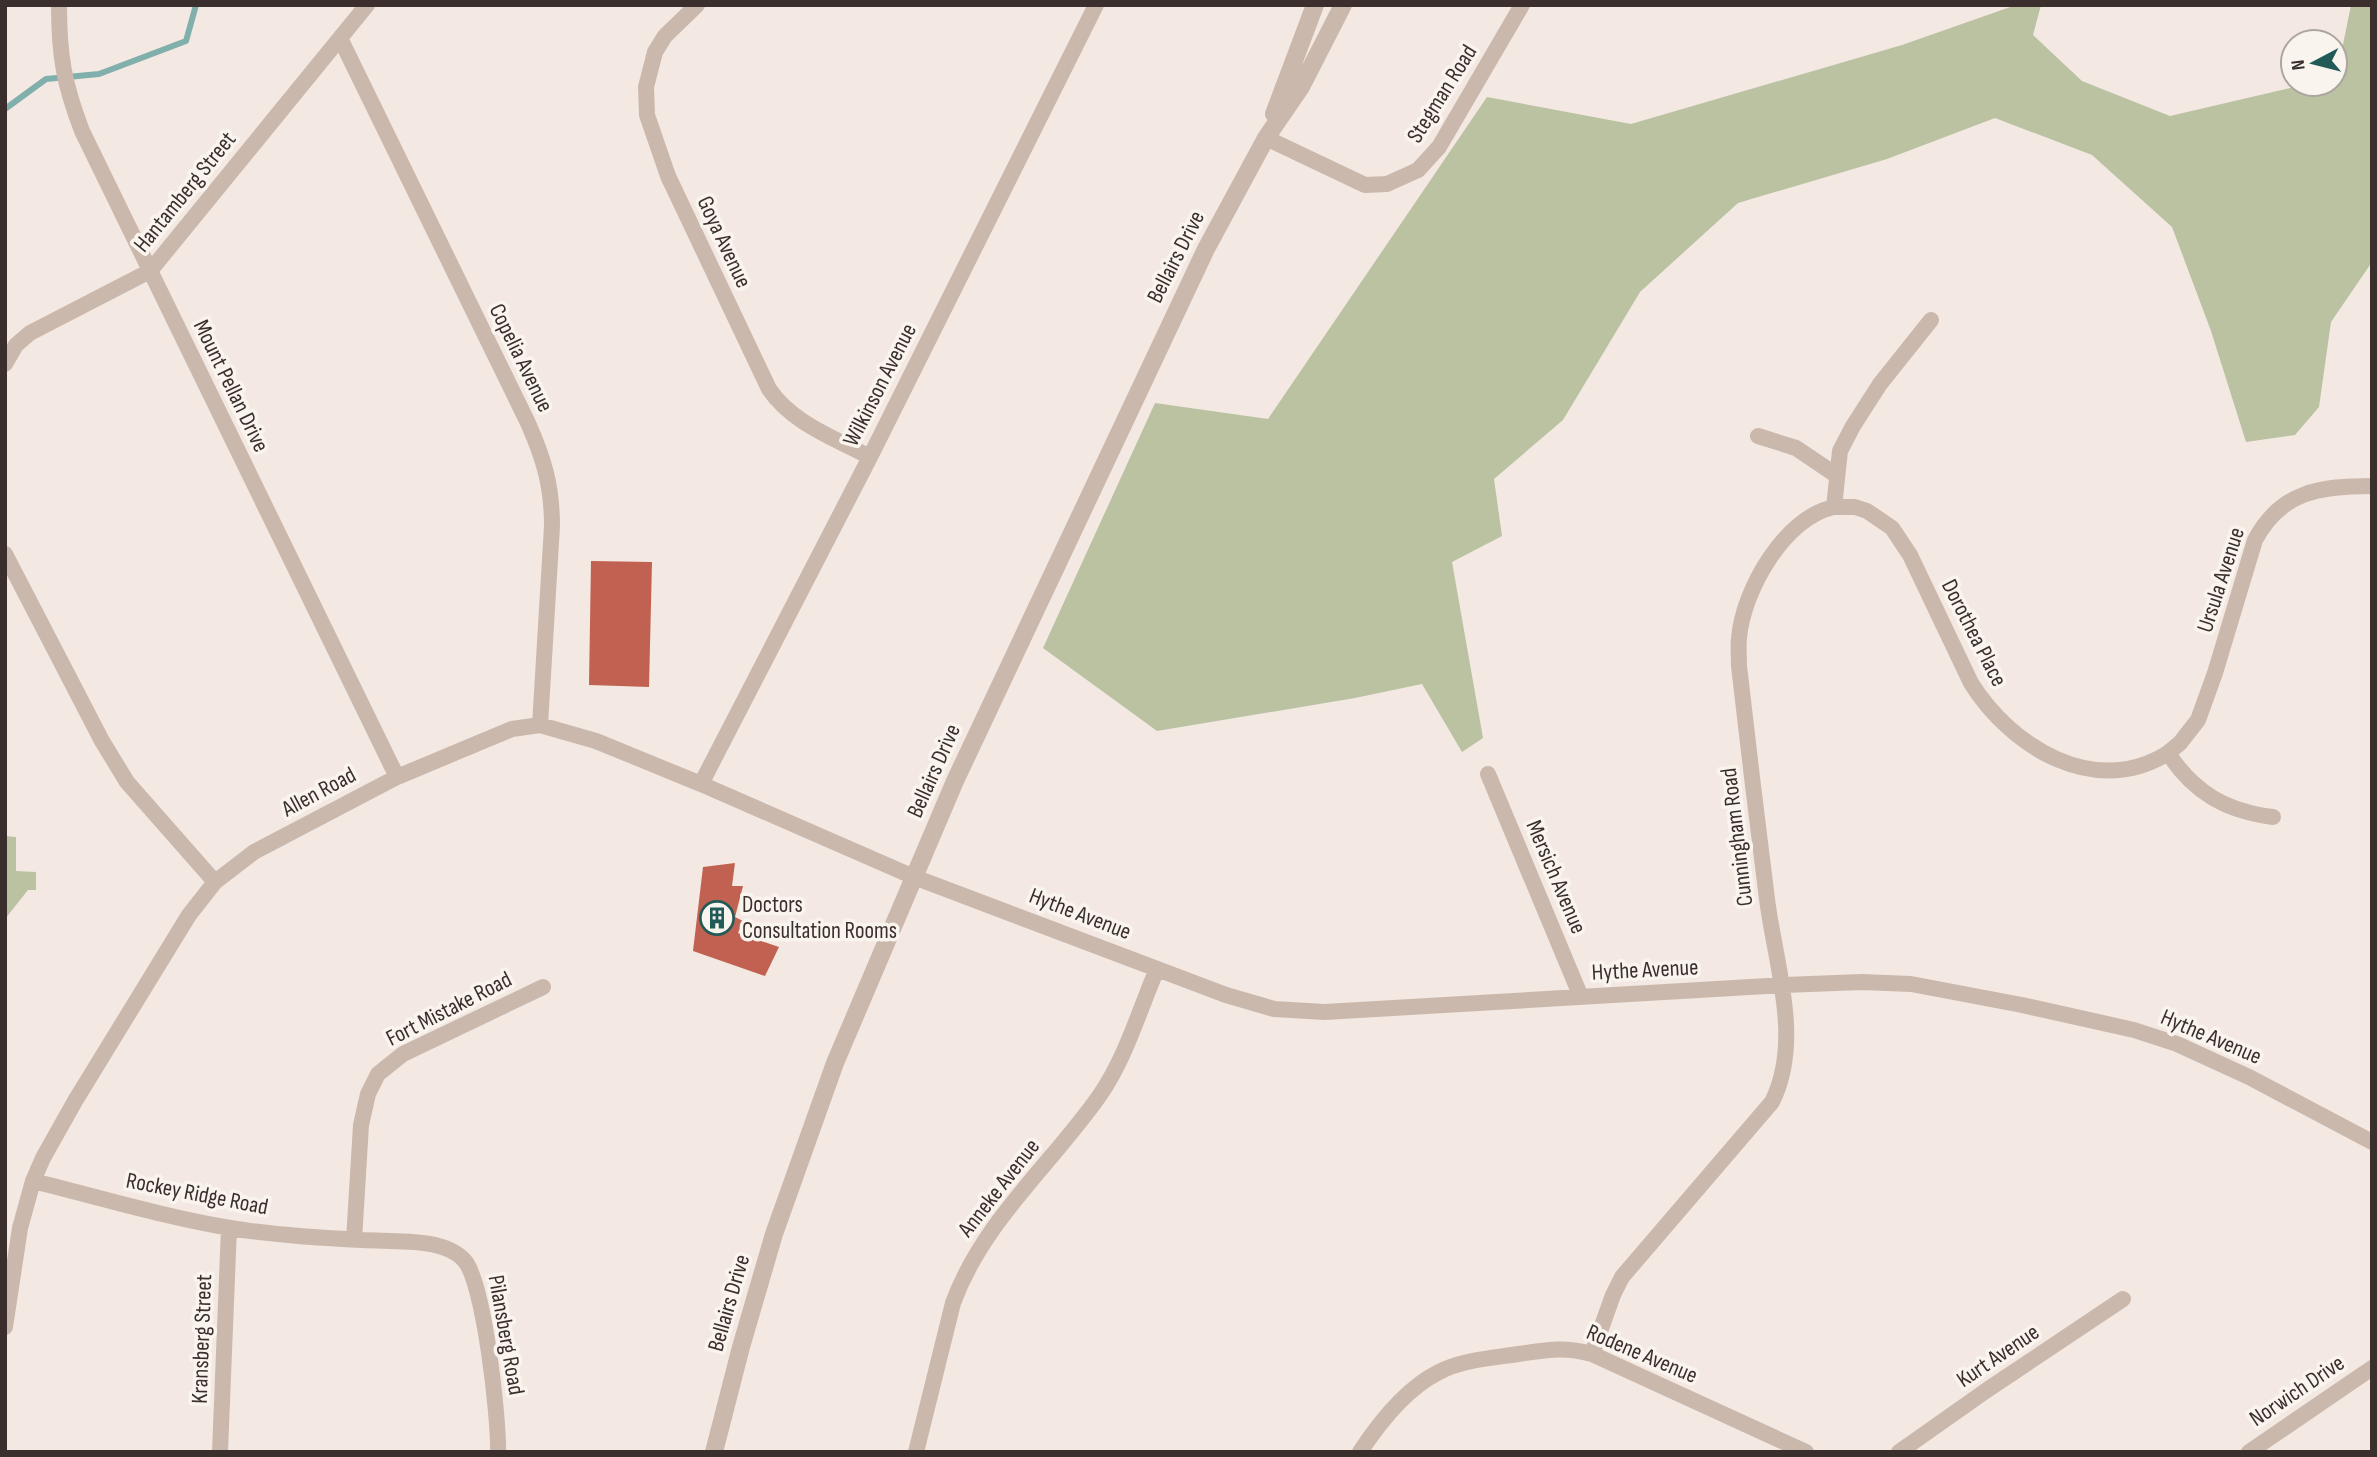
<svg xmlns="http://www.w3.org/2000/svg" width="2377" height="1457" font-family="'Sofia Sans Condensed',sans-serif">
  <rect width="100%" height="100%" fill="#f3e9e2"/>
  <!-- green -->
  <path fill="#bac2a2" d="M2016,5H2041L2033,35L2082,81L2170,116L2307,84H2335L2351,5H2372V262L2331,322L2319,407L2295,435L2246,442L2211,331L2172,227L2092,155L1995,118L1887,159L1738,203L1640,292L1563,420L1494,479L1502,536L1452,562L1483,738L1462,752L1422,684L1355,698L1157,731L1043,648L1155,403L1268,419L1487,97L1631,124L1902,45Z
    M5,836L16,837V871L36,872V890H28L5,919Z"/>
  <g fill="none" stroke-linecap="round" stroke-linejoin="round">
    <!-- stream -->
    <path stroke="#81afac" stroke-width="6" d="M5,109L46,79L99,74L186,41L196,5"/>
  </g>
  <!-- building -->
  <path fill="#c16151" d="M591,561L652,562L649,687L589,685Z
    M735,863L732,886H743L735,917L743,921L738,933L779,947L765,976L693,951L703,867Z"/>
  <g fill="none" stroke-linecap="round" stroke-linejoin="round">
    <!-- minor -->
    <path stroke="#cbb8ad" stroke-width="16" d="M59,5C59,56 64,84 82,131L397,777
      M697,5L665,36L655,52L646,87L647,115L668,176L769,389C792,423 834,438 870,457
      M340,38L528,423C544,459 552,486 552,526L540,725
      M1266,138L1365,185L1387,184L1418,170L1439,147L1522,5
      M5,364L16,345L30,333L150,271L367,5
      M1758,436L1796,448L1836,475
      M1834,507H1855L1867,511L1892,528L1910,555L1971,683C2011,747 2095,799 2168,753C2194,793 2226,811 2273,817
      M5,554L102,741L127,782L215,882
      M2168,753L2180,743L2198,720L2215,673L2255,540C2281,491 2321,486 2372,486
      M1488,774L1581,997
      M701,784L870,457L1096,5
      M33,1181C98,1197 164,1217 230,1228C273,1235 319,1238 362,1240C392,1242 443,1237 464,1260C484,1281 499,1419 498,1452
      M354,1240L361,1125L368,1094L378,1074L403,1054L543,987
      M5,1327L20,1228L33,1181L43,1158L75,1101L189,915L215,882L254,852L397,777L512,729L540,725L596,741L701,784L914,877L1226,995L1274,1009L1325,1012L1784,985L1862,982L1911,984L2022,1005L2134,1030L2177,1044L2249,1077L2372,1142
      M1592,1354L1613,1295L1622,1277L1772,1102C1803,1040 1775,964 1767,899C1757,821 1748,744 1739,666C1739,657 1738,647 1739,638C1743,590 1785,517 1834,507L1840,451L1853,426L1880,384L1931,320
      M220,1452L229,1228
      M916,1452L953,1303C983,1221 1051,1165 1100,1095C1126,1057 1139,1011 1157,969
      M1360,1452C1379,1423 1407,1388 1439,1372C1462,1360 1492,1358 1518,1354C1546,1350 1564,1346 1592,1354L1806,1452
      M1899,1452L1987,1390L2123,1299
      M2249,1452L2372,1368"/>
    <!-- tertiary -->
    <path stroke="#cbb8ad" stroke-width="18" d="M1274,114L1315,5
      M714,1452L741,1347L774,1234L835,1063L955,781L1206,249L1266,138L1301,87L1343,5"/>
  </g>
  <!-- icons -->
  <defs>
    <g id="building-ring" transform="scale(1.75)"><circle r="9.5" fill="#faf4ee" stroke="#225a58" stroke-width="1.5"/><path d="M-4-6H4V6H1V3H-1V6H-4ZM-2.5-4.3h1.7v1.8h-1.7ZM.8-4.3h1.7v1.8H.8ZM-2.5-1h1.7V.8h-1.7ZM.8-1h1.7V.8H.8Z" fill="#225a58"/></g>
  </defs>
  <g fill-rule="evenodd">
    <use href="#building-ring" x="717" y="918"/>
  </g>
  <g text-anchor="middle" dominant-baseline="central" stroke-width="7" stroke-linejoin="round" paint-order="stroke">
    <!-- street labels -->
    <g font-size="23" fill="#3a2f2c" stroke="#faf4ee">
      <text transform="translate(1442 94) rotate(-58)">Stegman Road</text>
      <text transform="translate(185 192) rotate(-51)">Hantamberg Street</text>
      <text transform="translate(724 242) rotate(65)">Goya Avenue</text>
      <text transform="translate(1176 257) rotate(-63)">Bellairs Drive</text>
      <text transform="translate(521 358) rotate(64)">Copelia Avenue</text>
      <text transform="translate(880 385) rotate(-63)">Wilkinson Avenue</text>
      <text transform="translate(231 386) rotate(64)">Mount Pellan Drive</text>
      <text transform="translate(2221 580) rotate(-72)">Ursula Avenue</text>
      <text transform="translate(1974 633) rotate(63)">Dorothea Place</text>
      <text transform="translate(934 771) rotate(-66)">Bellairs Drive</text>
      <text transform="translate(319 792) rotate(-28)">Allen Road</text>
      <text transform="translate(1737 837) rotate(-97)">Cunningham Road</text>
      <text transform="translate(1556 877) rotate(67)">Mersich Avenue</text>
      <text transform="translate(1080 914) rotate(21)">Hythe Avenue</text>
      <text transform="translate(1645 970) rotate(-3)">Hythe Avenue</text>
      <text transform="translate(449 1009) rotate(-27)">Fort Mistake Road</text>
      <text transform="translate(2211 1037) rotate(23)">Hythe Avenue</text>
      <text transform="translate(999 1188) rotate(-52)">Anneke Avenue</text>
      <text transform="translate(197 1194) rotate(11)">Rockey Ridge Road</text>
      <text transform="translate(729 1303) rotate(-74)">Bellairs Drive</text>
      <text transform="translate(506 1335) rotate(80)">Pilansberg Road</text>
      <text transform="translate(202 1339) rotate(-88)">Kransberg Street</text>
      <text transform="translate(1642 1354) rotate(23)">Rodene Avenue</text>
      <text transform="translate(1998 1356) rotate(-34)">Kurt Avenue</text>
      <text transform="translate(2297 1391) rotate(-34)">Norwich Drive</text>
    </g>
    <!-- poi labels -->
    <g font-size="23" fill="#3a2f2c" stroke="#faf4ee" text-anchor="start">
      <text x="742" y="905">Doctors<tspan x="742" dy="26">Consultation Rooms</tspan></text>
    </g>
  </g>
  <!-- border -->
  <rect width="2377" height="1457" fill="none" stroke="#3a2f2c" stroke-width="14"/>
  <!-- north arrow -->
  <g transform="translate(2314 63) rotate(263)"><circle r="33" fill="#faf4ee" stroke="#ada5a0" stroke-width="2"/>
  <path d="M0-5L12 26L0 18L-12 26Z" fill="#225a58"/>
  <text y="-10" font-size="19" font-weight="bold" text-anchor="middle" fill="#3a2f2c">N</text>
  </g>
</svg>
